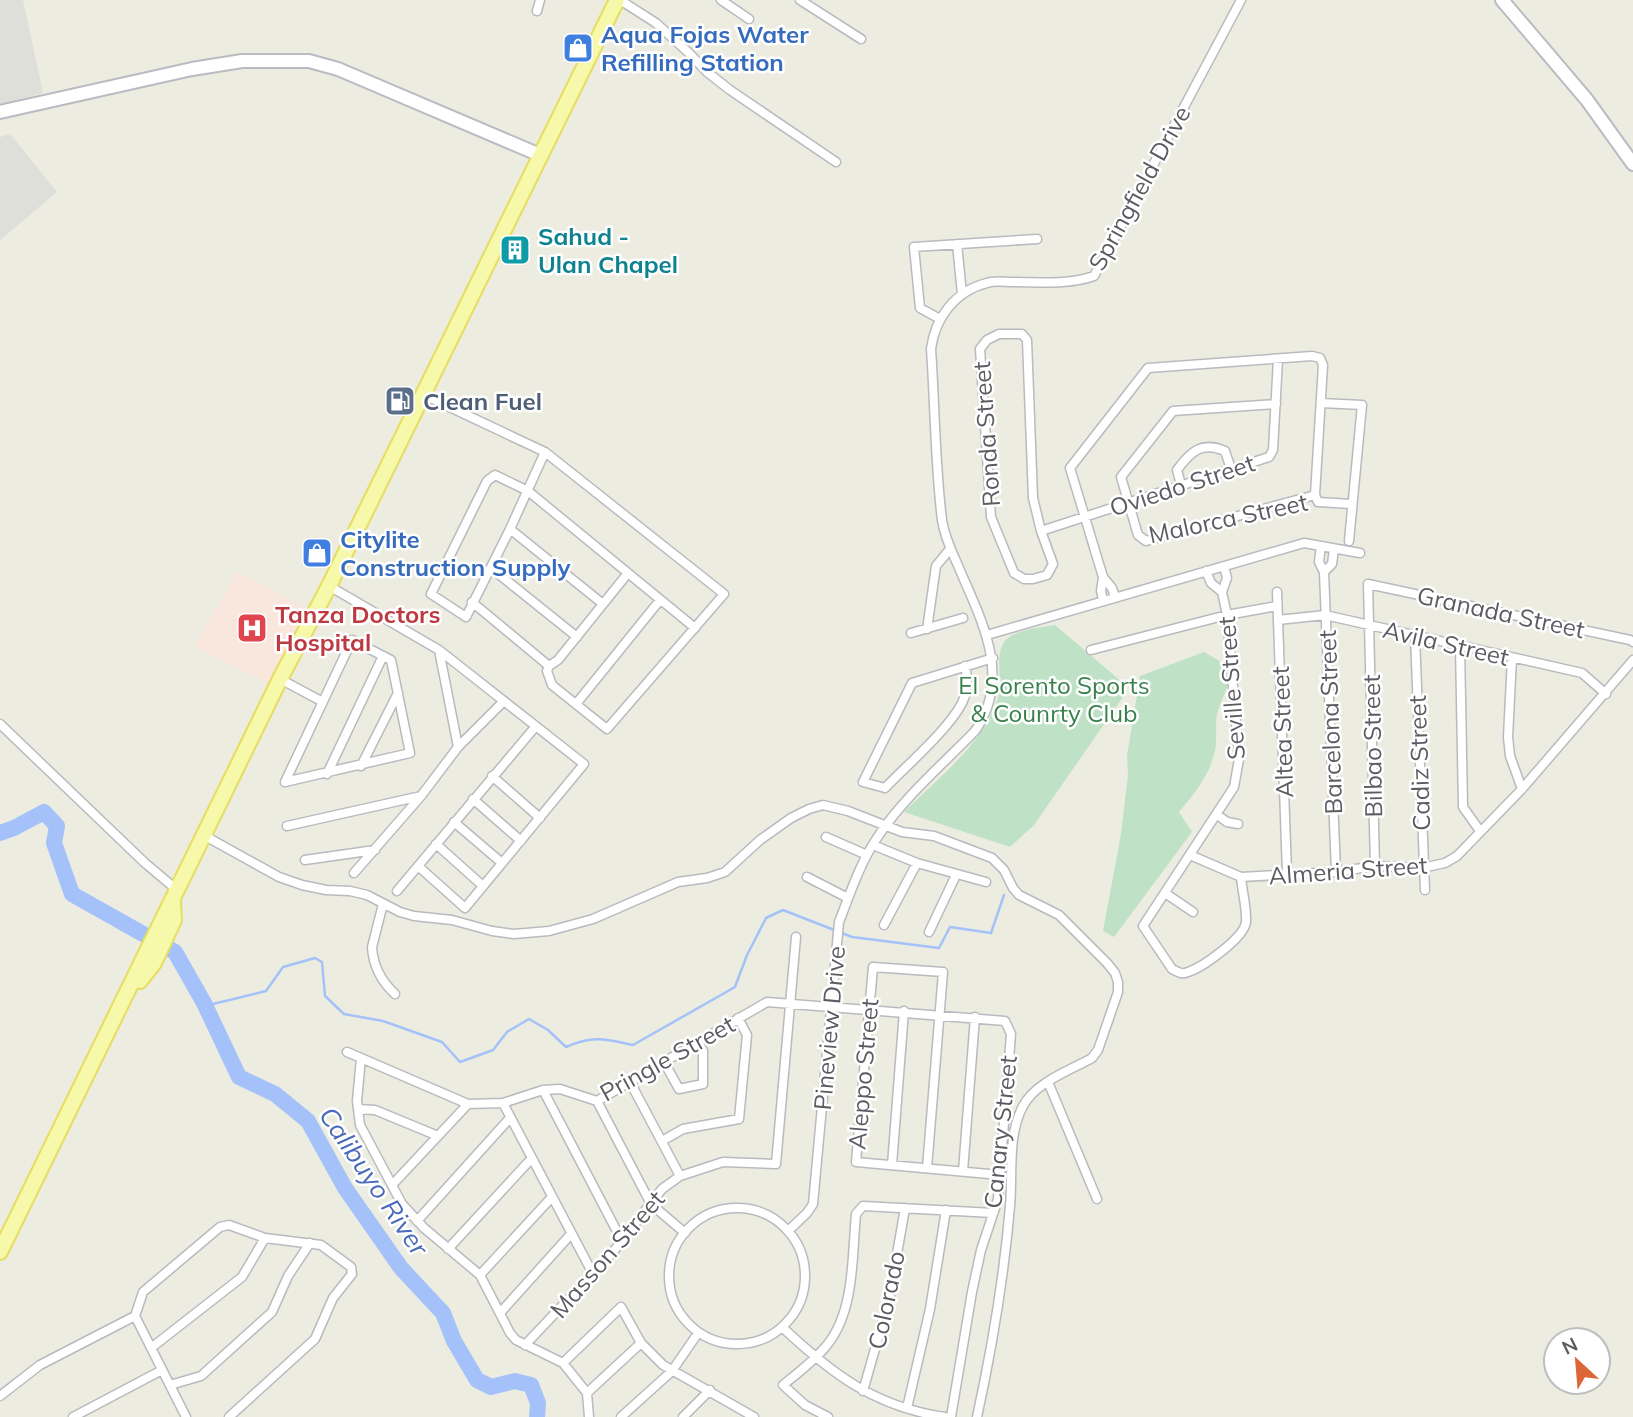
<svg xmlns="http://www.w3.org/2000/svg" width="1633" height="1417" font-family="Mulish,sans-serif">
  <rect width="100%" height="100%" fill="#ecece1"/>
  <!-- industrial -->
  <path fill="#dfdfd9" d="M0,0H23L43,93L0,105Z
    M10,134L57,192L0,240V137Z"/>
  <!-- medical -->
  <path fill="#f9e6dd" d="M237,572L308,609L269,683L194,647Z"/>
  <!-- green -->
  <path fill="#bfe2c6" d="M1055,625L1122,682L1123,697L1034,825L1010,847L904,812C937,779 981,746 997,701C1004,683 994,658 1004,642C1014,629 1039,628 1055,625Z
    M1204,652L1218,660L1232,674C1228,687 1222,698 1218,711C1214,723 1218,737 1215,750C1210,775 1195,793 1179,812L1192,832L1114,937L1103,931L1121,834L1128,775L1127,756L1140,676Z"/>
  <g fill="none" stroke-linecap="round" stroke-linejoin="round">
    <!-- stream -->
    <path stroke="#a4c2f9" stroke-width="2.5" d="M200,997L213,1004L266,991L283,967L315,958L322,962L325,996L344,1014L383,1021L442,1042L460,1062L493,1050L507,1032L529,1019L548,1030L566,1047C592,1035 606,1039 633,1045L735,987L747,955L766,918L783,910L852,937L939,948L950,927L991,933L1004,895"/>
    <!-- river -->
    <path stroke="#a4c2f9" stroke-width="16" d="M0,833L14,828L44,812L57,826L54,843L72,894L175,952L204,1003L239,1077L275,1094L308,1121L345,1188L401,1268L443,1313L454,1341L477,1380L491,1387L515,1381L531,1385L538,1403L537,1417"/>
    <!-- street casing -->
    <g stroke="#b9babf" stroke-width="11">
      <path id="street" d="M620,0L656,23L689,53L707,72L730,90L836,162
        M721,0L749,19
        M800,0L861,39
        M537,11L540,0
        M957,244L962,294
        M940,319L920,308L914,247L1037,239
        M999,334H1022L1027,340L1033,498L1041,531L1053,564L1047,575L1033,579H1024L1014,573L991,517L980,349L987,340Z
        M422,394L545,452L724,594L607,729L552,685L547,671L549,666L472,602
        M1321,403L1362,405L1349,541
        M1276,404L1173,411L1121,477L1138,535L1146,541L1315,495L1318,502L1351,504
        M545,452L510,529L466,617L431,594L487,481L495,475L528,491L695,628
        M1181,485L1177,470C1191,451 1202,441 1225,451L1231,469
        M510,529L603,604
        M1041,531L1269,457L1273,450L1278,359
        M1321,546L1319,562L1324,572L1332,564L1334,549
        M1224,566L1227,578L1222,592L1227,615L1239,759L1234,787L1143,926L1172,969C1178,972 1182,975 1188,972C1203,967 1244,938 1246,922C1247,908 1242,891 1241,877
        M491,568L577,637
        M1206,571L1211,583L1222,592
        M1324,572L1336,872
        M1103,577L1101,591L1103,600
        M329,586L439,650L584,764L465,908L418,866
        M1277,592L1287,873
        M1115,597L1112,588L1103,577L1070,468L1148,368L1312,356L1320,358L1323,365L1315,495
        M1278,620L1325,615L1582,673L1606,694
        M927,629L936,566L950,549
        M911,633L963,618
        M987,635L1304,543L1360,553
        M1415,636L1425,890
        M352,640L391,660L410,753L285,782Z
        M1460,646L1463,807L1480,831
        M439,650L458,747
        M1091,650L1227,615L1277,606
        M1512,658L1508,737L1510,756L1522,789
        M549,666L558,660L628,573
        M965,666C968,678 968,691 962,703C949,729 906,766 885,788L863,782L912,683L993,658
        M280,679L323,702
        M576,704L660,600
        M0,724L145,863L177,890
        M361,766L398,693
        M327,774L383,656
        M492,776L540,818
        M473,799L521,841
        M1216,814L1227,822L1238,824
        M454,822L502,863
        M287,826L421,796
        M205,836L279,877L302,885L326,890L350,891L367,895L400,912L414,916L452,920L492,931L514,934L549,931L593,919L678,882L707,878L725,872L760,840L791,818L809,809L823,805L848,811L902,832L934,836L992,858L1004,870L1013,888L1019,895L1059,915L1107,963L1115,973L1118,982V992L1098,1050L1092,1058C1069,1071 1036,1082 1023,1106C1007,1136 1013,1174 1010,1206C1004,1277 992,1348 977,1417
        M826,837L867,855
        M436,844L483,886
        M873,845L917,863L986,882
        M1190,855L1241,877L1336,872L1375,866L1422,868L1445,863L1457,856L1522,789L1633,660
        M305,860L375,850
        M1375,866L1368,584L1630,640L1633,642
        M354,873L421,796L458,747L504,701
        M807,877L848,898
        M397,891L536,726
        M1165,893L1193,912
        M383,904L372,947C373,965 381,981 395,994
        M884,925L917,863
        M929,932L956,875
        M347,1052L468,1104L503,1103L543,1090L560,1089L597,1101L767,1002L1005,1021L1011,1034L998,1199L981,1250L972,1292L951,1417
        M361,1058L357,1101L360,1125L402,1204L424,1228L480,1275L510,1333L516,1340L563,1363L587,1393L589,1417
        M664,1062L679,1089L703,1084V1051L698,1042
        M630,1082L680,1176
        M1048,1082L1097,1199
        M543,1090L622,1241
        M597,1101L651,1204L685,1233
        M503,1103L593,1274
        M358,1109L375,1110L438,1136
        M662,1141L683,1129L739,1119L747,1035L738,1018
        M892,1165L904,1011
        M927,1168L943,972L873,967L856,1162L1000,1175
        M963,1171L975,1017
        M392,1185L468,1104
        M669 1276a68 68 0 1 1 136 0a68 68 0 1 1-136 0Z
        M417,1221L510,1118
        M788,1231L807,1213L813,1204L839,922C850,894 860,863 877,838C903,798 942,765 975,731C1014,675 979,616 956,561C950,548 944,534 942,520C935,464 935,406 931,349C935,318 955,291 987,283C994,280 1005,282 1014,282C1041,282 1069,285 1094,276L1241,0
        M448,1249L532,1158
        M480,1275L552,1197
        M500,1313L571,1234
        M135,1316L186,1417
        M782,1327C832,1374 875,1407 945,1417
        M525,1345L613,1252L662,1189L680,1176L723,1162L776,1164L796,937
        M151,1348L242,1277L265,1238
        M563,1363L621,1307L641,1343L663,1365L754,1417
        M170,1385L201,1376L272,1312L288,1276L310,1243
        M863,1391L889,1300L905,1208
        M587,1393L641,1343
        M0,1396L40,1365L135,1316L143,1292L220,1227L229,1225L265,1238L321,1245L351,1267L352,1274L333,1298L315,1339L229,1417
        M907,1408L930,1309L946,1210
        M73,1417L162,1370
        M621,1417L672,1371L698,1333
        M683,1417L710,1390
        M828,1417L805,1405L783,1385C798,1373 815,1360 827,1345C855,1311 852,1255 856,1214L863,1206L993,1213"/>
    </g>
    <!-- secondary casing -->
    <g stroke="#babbc2" stroke-width="16">
      <path id="secondary" d="M1502,0L1587,100L1633,164
        M0,112L192,69L242,61H309L338,69L540,155"/>
    </g>
    <!-- primary casing -->
    <g stroke="#e7dd5f" stroke-width="18">
      <path id="primary" d="M140,981L154,963L174,920L173,902
        M0,1252L280,679L329,586L617,0"/>
    </g>
    <!-- street -->
    <use href="#street" stroke="#fff" stroke-width="8"/>
    <!-- secondary -->
    <use href="#secondary" stroke="#fff" stroke-width="12"/>
    <!-- primary -->
    <use href="#primary" stroke="#f5f9a9" stroke-width="14"/>
  </g>
  <!-- icons -->
  <defs>
    <g id="shop-square" transform="scale(1.575)"><rect x="-9" y="-9" width="18" height="18" rx="4" fill="#3f7fe0" stroke="#fff"/><path d="M-5-2.5h2.3a2.7 3.5 0 0 1 5.4 0H5L5.5 6h-11ZM-1.5-2.5h3a1.5 2.3 0 0 0-3 0Z" fill="#fff"/></g>
    <g id="building-square" transform="scale(1.575)"><rect x="-9" y="-9" width="18" height="18" rx="4" fill="#0f9aa8" stroke="#fff"/><path d="M-4-6H4V6H1V3H-1V6H-4ZM-2.5-4.3h1.7v1.8h-1.7ZM.8-4.3h1.7v1.8H.8ZM-2.5-1h1.7V.8h-1.7ZM.8-1h1.7V.8H.8Z" fill="#fff"/></g>
    <g id="fuel-square" transform="scale(1.575)"><rect x="-9" y="-9" width="18" height="18" rx="4" fill="#5c6f8a" stroke="#fff"/><path d="M-5.5-6h7V0h2V4h1.3V-2.5L3-4.5l.8-.8L6-3V5H2.5V1h-1V6h-7ZM-4.2-4.7v3.2H.2V-4.7Z" fill="#fff"/></g>
    <g id="hospital-square" transform="scale(1.575)"><rect x="-9" y="-9" width="18" height="18" rx="4" fill="#e0444e" stroke="#fff"/><path d="M-5-5h3v3.5h4V-5h3V5h-3V1.5h-4V5h-3Z" fill="#fff"/></g>
  </defs>
  <g fill-rule="evenodd">
    <use href="#shop-square" x="578" y="48"/>
    <use href="#building-square" x="515" y="250"/>
    <use href="#fuel-square" x="400" y="401"/>
    <use href="#shop-square" x="317" y="553"/>
    <use href="#hospital-square" x="252" y="628"/>
  </g>
  <g text-anchor="middle" dominant-baseline="central" stroke-width="5" stroke-linejoin="round" paint-order="stroke">
    <!-- shop labels -->
    <g font-size="24" font-weight="bold" fill="#366cbe" stroke="#fff" text-anchor="start">
      <text x="601" y="34">Aqua Fojas Water<tspan x="601" dy="28">Refilling Station</tspan></text>
      <text x="340" y="539">Citylite<tspan x="340" dy="28">Construction Supply</tspan></text>
    </g>
    <!-- street labels -->
    <g font-size="24" fill="#5a5c61" stroke="#fff">
      <text transform="translate(1139 188) rotate(-61)">Springfield Drive</text>
      <text transform="translate(986 434) rotate(-94)">Ronda Street</text>
      <text transform="translate(1182 485) rotate(-18)">Oviedo Street</text>
      <text transform="translate(1228 518) rotate(-12)">Malorca Street</text>
      <text transform="translate(1501 612) rotate(12)">Granada Street</text>
      <text transform="translate(1446 643) rotate(13)">Avila Street</text>
      <text transform="translate(1231 688) rotate(-94)">Seville Street</text>
      <text transform="translate(1330 722) rotate(-92)">Barcelona Street</text>
      <text transform="translate(1282 732) rotate(-92)">Altea Street</text>
      <text transform="translate(1372 746) rotate(-91)">Bilbao Street</text>
      <text transform="translate(1419 763) rotate(-92)">Cadiz Street</text>
      <text transform="translate(1348 870) rotate(-4)">Almeria Street</text>
      <text transform="translate(829 1028) rotate(-85)">Pineview Drive</text>
      <text transform="translate(667 1058) rotate(-29)">Pringle Street</text>
      <text transform="translate(863 1074) rotate(-85)">Aleppo Street</text>
      <text transform="translate(1000 1132) rotate(-84)">Canary Street</text>
      <text transform="translate(607 1254) rotate(-49)">Masson Street</text>
      <text transform="translate(886 1300) rotate(-78)">Colorado</text>
    </g>
    <!-- culture labels -->
    <g font-size="24" font-weight="bold" fill="#0d838f" stroke="#fff" text-anchor="start">
      <text x="538" y="236">Sahud -<tspan x="538" dy="28">Ulan Chapel</tspan></text>
    </g>
    <!-- service labels -->
    <g font-size="24" font-weight="bold" fill="#4e5e75" stroke="#fff" text-anchor="start">
      <text x="423" y="401">Clean Fuel</text>
    </g>
    <!-- health labels -->
    <g font-size="24" font-weight="bold" fill="#be3a42" stroke="#fff" text-anchor="start">
      <text x="275" y="614">Tanza Doctors<tspan x="275" dy="28">Hospital</tspan></text>
    </g>
    <!-- park labels -->
    <g font-size="24" fill="#3a804c" stroke="#fff">
      <text x="1054" y="685">El Sorento Sports<tspan x="1054" dy="28">&amp; Counrty Club</tspan></text>
    </g>
    <!-- water labels -->
    <g font-size="26" font-style="italic" fill="#4969ba" stroke="#fff">
      <text transform="translate(374 1181) rotate(56)">Calibuyo River</text>
    </g>
  </g>
  <!-- north arrow -->
  <g transform="translate(1577 1361) rotate(334)"><circle r="33" fill="#ffffff" stroke="#bdbec0" stroke-width="2"/>
  <path d="M0-5L12 26L0 18L-12 26Z" fill="#dc6637"/>
  <text y="-10" font-size="19" font-weight="bold" text-anchor="middle" fill="#5a5c61">N</text>
  </g>
</svg>
